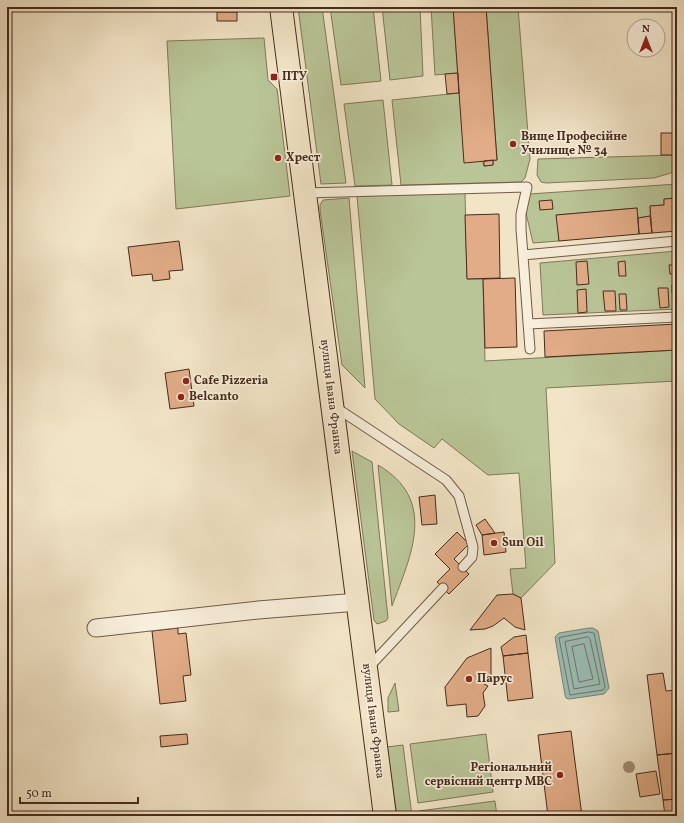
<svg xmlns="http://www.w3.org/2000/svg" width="684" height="823" font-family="Vollkorn,serif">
  <rect width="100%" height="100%" fill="#f2e5c7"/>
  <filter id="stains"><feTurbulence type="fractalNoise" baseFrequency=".005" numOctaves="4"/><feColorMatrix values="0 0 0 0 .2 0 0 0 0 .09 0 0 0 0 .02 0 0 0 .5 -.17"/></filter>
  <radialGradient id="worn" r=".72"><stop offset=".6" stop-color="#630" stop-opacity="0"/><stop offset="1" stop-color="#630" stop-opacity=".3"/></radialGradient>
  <!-- green -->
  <path fill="#b9c597" stroke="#80785a" d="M298,7H322L346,183L321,184Z
    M330,7H373L381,81L341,85Z
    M382,7H420L423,76L390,80Z
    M431,7H453L458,73L435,75Z
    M486,7H518L530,159L525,178L521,182L401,185L392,100L459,93L484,166L493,165V160H497Z
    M264,38L268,80L277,89L290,196L176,209L167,41Z
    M383,100L392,185L355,186L344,104Z
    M677,155L674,170L671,173L654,178L546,183L541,182L537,175L538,159Z
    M677,184V198L664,199V205L650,206V216L638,218L637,208L557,215L559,241L533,243L526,213L529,194Z
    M465,193L467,279H483L485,361L677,350V381L546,388L555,563L521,598L513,594L510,569L526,568L519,473L488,475L442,439L434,448L399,424L375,399L357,196Z
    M349,198L365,388L342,365L320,210V205L323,200Z
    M677,251V309L543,315L540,263Z
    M352,451L372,462L388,618L386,621L377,624L374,620Z
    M378,465C438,500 411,555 392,606Z
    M395,683L399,711L388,712V698Z
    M486,734L493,792L418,803L410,744Z
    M403,745L412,816H397L387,747Z
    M495,801L497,816H420L419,811Z"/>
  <!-- water -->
  <path fill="#9bbfb7" stroke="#798479" d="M589,628H593L598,631L609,688L604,694L569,699L566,698L565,695L555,637L559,633Z"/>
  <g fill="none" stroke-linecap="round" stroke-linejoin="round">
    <!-- shore -->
    <path stroke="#71756a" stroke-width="1" d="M589,632L594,633L605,687L603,690L570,695L559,638Z
      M588,637L590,639L600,684L574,689L565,642Z
      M584,644L593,679L579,682L572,647Z"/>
  </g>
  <!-- building -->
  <path fill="#e1ac87" stroke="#472b1c" d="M453,7H486L497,160L464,163Z
    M217,12H237V21H217Z
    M458,73L459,93L447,94L445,74Z
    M661,133H677V155H661Z
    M493,160V165L484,166V161Z
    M677,198V231L652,233L650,206L664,205V199Z
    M552,200L553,209L540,210L539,201Z
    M637,208L639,234L559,241L556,215Z
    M499,214L500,278L467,279L465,215Z
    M650,216L652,233L639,234L638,218Z
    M179,241L183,270L169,271L170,279L153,281L152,274L132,276L128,247Z
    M587,261L589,284L577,285L576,262Z
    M625,261L626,276H619L618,262Z
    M669,265H677V274H670Z
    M515,278L517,347L485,348L483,279Z
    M672,285H677V293H672Z
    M658,288H668L669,307L660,308Z
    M586,289L587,312L578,313L577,290Z
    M603,291H615L616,311H605Z
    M619,294H626L627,310H620Z
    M677,324V350L545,357L544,331Z
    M189,369L194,406L170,409L165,373Z
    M435,495L437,524L422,525L419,497Z
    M485,519L495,533L482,535L476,525Z
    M457,532L469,544L454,559L469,574L449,594L437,582L450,569L435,554Z
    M504,532L506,552L484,555L482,535Z
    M513,594L521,598L525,630L515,627L504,618L493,626L485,629L470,630L497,595Z
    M178,628V634L186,633L191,675L183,676L186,701L160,704L152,631Z
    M526,635L528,653L503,656L501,647L514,637Z
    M491,648V675L484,684L488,686L483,693L485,706L478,716L467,717L466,704L447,706L445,687L467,658Z
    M528,653L533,698L508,701L503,656Z
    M663,673L666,691L677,690V753L657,755L647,675Z
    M571,731L582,816H548L538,735Z
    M187,734L188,744L161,747L160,736Z
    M677,753V799L663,800L657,755Z
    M656,771L660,794L640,797L636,774Z
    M677,799V816H665L663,800Z"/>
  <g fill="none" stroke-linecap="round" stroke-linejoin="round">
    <!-- lane casing -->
    <g stroke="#725a47" stroke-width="11">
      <path id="lane" d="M305,193L527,187L521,214V229L530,349
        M523,255L677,241
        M528,324L677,317
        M335,407L446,480L459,496L473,547L472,557L463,567
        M369,667L443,588"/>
    </g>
    <!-- street casing -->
    <g stroke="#725a47" stroke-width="19">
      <path id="street" d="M96,628L258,610L358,602"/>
    </g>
    <!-- primary casing -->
    <g stroke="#472b1c" stroke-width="24">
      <path id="primary" d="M281,7L385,816"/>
    </g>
    <!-- lane -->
    <use href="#lane" stroke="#f7eedb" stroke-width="9"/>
    <!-- street -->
    <use href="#street" stroke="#f7eedb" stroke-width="17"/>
    <!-- primary -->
    <use href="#primary" stroke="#f2e5c7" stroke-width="22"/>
  </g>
  <!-- trees -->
  <circle fill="#a19077" cx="629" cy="767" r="6"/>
  <!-- markers -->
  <g fill="#8f2418" stroke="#f7eedb" stroke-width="1.5">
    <rect x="270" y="73" width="8" height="8" rx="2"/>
    <circle cx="513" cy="144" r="4"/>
    <circle cx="278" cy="158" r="4"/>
    <circle cx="186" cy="381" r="4"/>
    <circle cx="181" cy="397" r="4"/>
    <circle cx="494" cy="543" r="4"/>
    <circle cx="469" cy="679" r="4"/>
    <circle cx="560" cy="775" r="4"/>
  </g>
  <g text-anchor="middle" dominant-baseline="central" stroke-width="3.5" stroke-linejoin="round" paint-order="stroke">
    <!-- poi labels -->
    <g font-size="12" font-weight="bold" fill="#472b1c" stroke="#f7eedb" text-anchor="start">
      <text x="282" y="77">ПТУ</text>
      <text x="521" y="137">Вище Професійне<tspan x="521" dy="14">Училище № 34</tspan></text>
      <text x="286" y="158">Хрест</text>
      <text x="194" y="381">Cafe Pizzeria</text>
      <text x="189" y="397">Belcanto</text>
      <text x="502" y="543">Sun Oil</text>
      <text x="477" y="679">Парус</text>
      <text x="552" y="768" text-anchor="end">Регіональний<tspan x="552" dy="14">сервісний центр МВС</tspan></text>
    </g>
    <!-- street labels -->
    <g font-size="12" fill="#472b1c" stroke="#f7eedb">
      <text transform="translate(331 397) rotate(83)">вулиця Івана Франка</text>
      <text transform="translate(373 721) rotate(83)">вулиця Івана Франка</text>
    </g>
  </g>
  <!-- margin -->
  <rect width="684" height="823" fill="none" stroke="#f2e5c7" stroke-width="24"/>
  <rect x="8" y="8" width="668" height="807" fill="none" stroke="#472b1c" stroke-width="2"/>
  <rect x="12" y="12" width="660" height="799" fill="none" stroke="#472b1c"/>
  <!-- north arrow -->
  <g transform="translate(646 38)"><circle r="19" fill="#f7eedb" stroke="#b1a08f"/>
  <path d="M0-3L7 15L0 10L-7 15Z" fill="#8f2418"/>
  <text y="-6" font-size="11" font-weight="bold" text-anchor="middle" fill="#472b1c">N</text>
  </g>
  <!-- scale -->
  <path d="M20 797v6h118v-6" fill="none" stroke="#472b1c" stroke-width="2"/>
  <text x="26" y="797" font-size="12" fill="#472b1c" stroke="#f7eedb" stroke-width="3" paint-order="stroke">50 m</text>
  <rect width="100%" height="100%" filter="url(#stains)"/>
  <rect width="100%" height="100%" fill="url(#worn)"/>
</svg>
